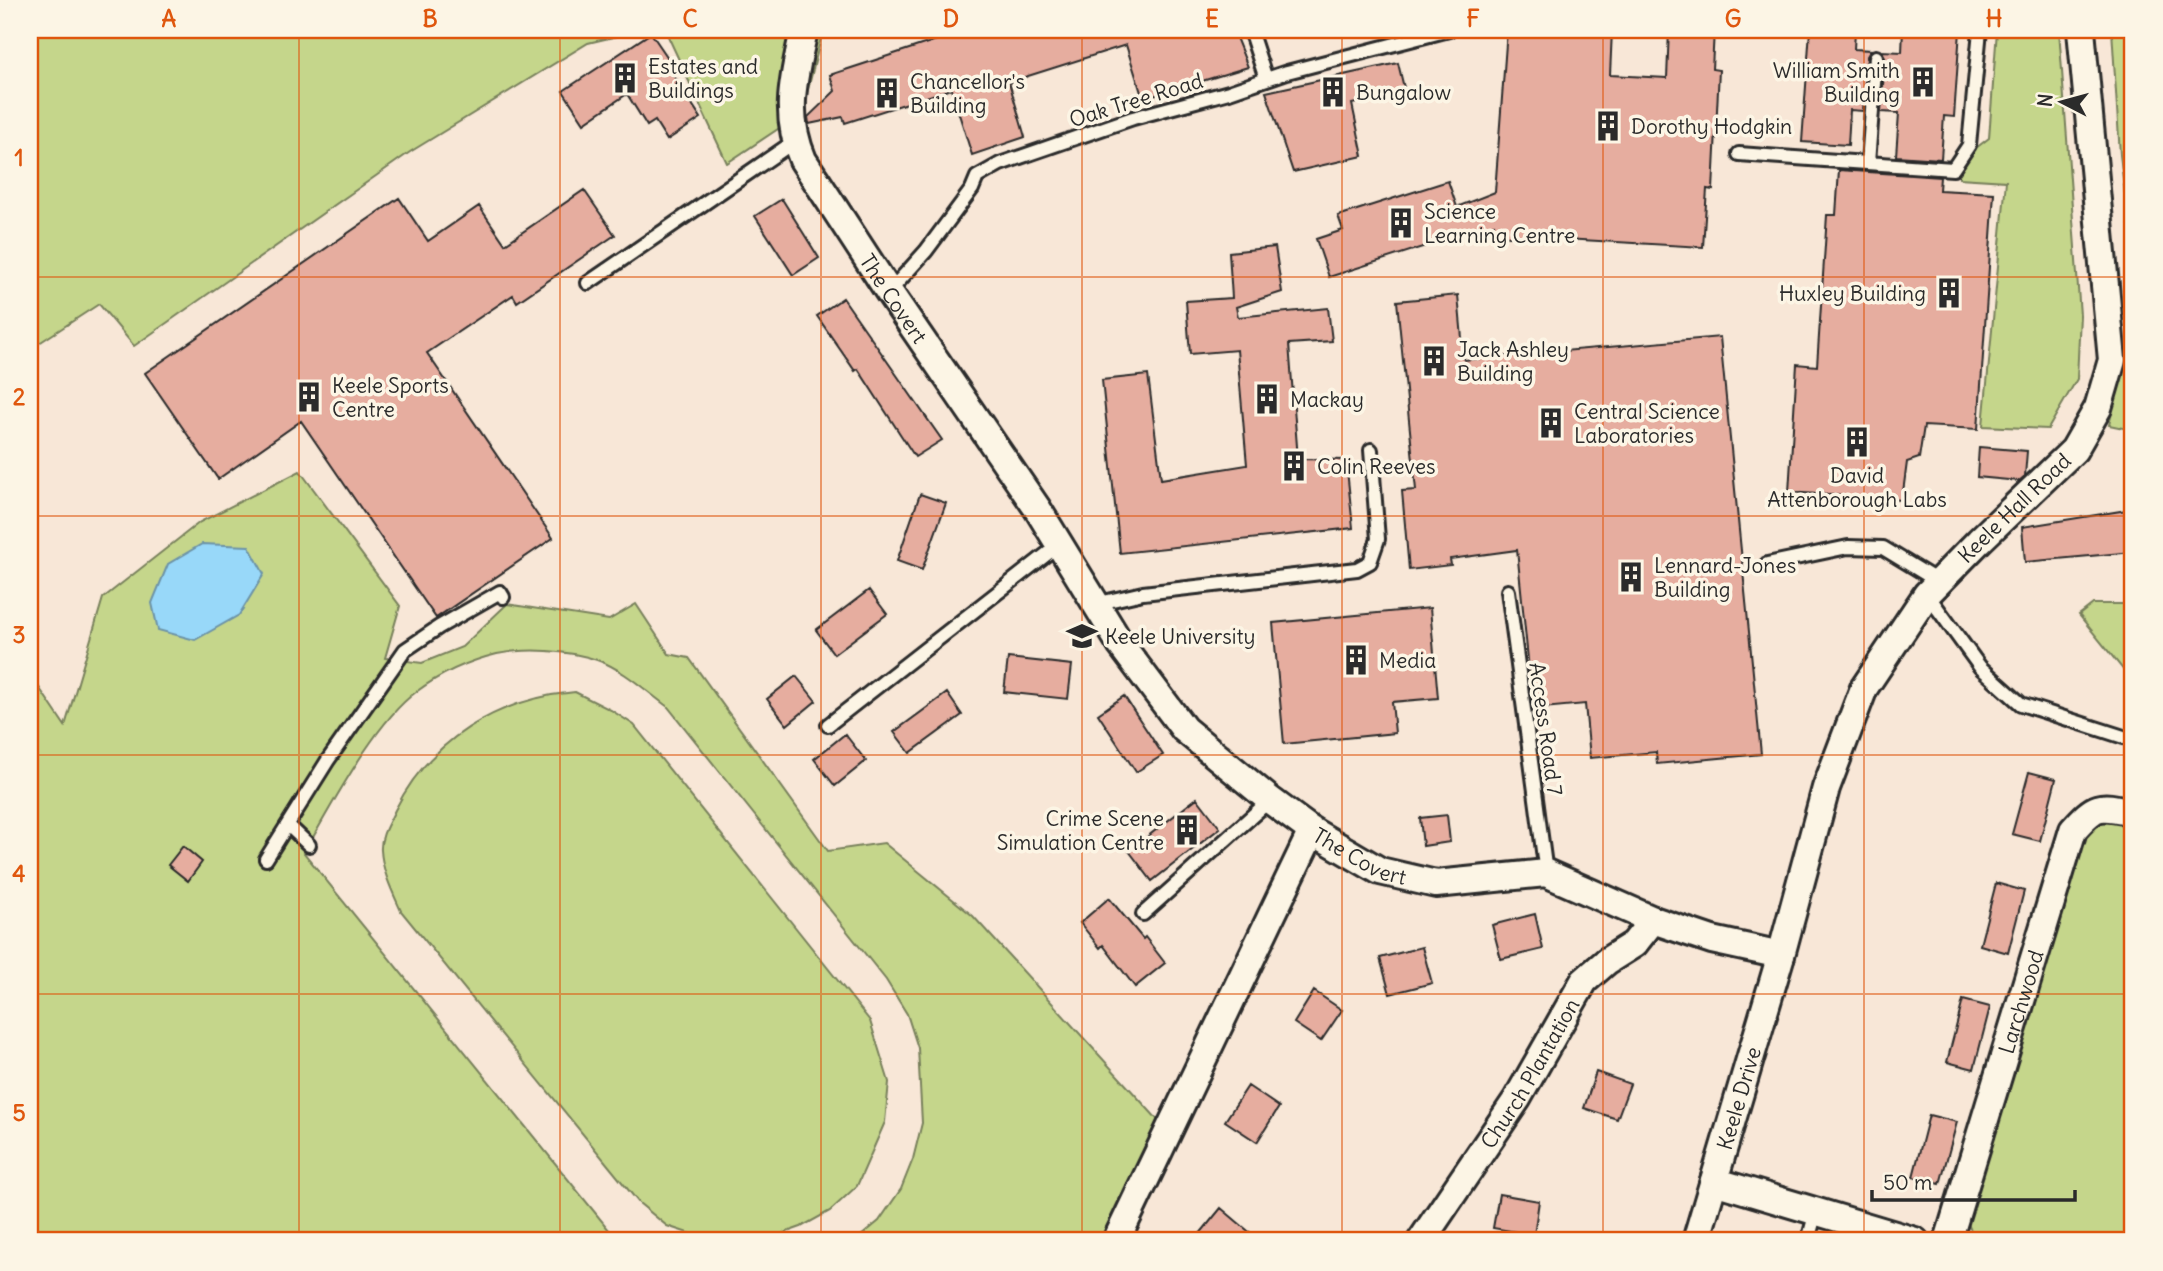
<svg xmlns="http://www.w3.org/2000/svg" width="2163" height="1271" font-family="Delius,sans-serif">
  <rect width="100%" height="100%" fill="#f8e7d7"/>
  <filter id="ink" filterUnits="userSpaceOnUse"><feTurbulence type="fractalNoise" baseFrequency=".0143" numOctaves="2"/><feDisplacementMap in="SourceGraphic" scale="14" xChannelSelector="R" yChannelSelector="G"/><feConvolveMatrix kernelMatrix="1 2 1 2 8 2 1 2 1" color-interpolation-filters="sRGB"/></filter>
  <g filter="url(#ink)">
    <!-- green -->
    <path fill="#c5d68b" stroke="#78805b" stroke-width="2" d="M30,30H823L802,113L727,163L667,34H626L588,43L410,152L134,346L99,304L30,349Z
      M1997,30H2059L2080,315L2077,379L2048,429L1983,426L2006,181L1959,178V161L1989,138Z
      M2112,30H2133V257L2120,155Z
      M2133,281V430L2109,425L2129,341Z
      M300,471L400,606L385,658L422,663L462,647L507,604L609,620L636,604L669,654L689,658L828,851L884,843L973,916L1158,1120L1103,1241H855L879,1221L901,1189L913,1159L922,1123L918,1048L907,1014L886,980L668,707C646,691 623,669 597,660C568,650 526,648 497,654C468,661 440,674 416,692C374,723 331,807 304,853L618,1241H30V674L65,726L103,598L200,522Z
      M2093,604H2133V682L2079,615Z
      M575,692L611,710L634,725L870,1021L889,1082L885,1122L857,1186L830,1211L801,1227L773,1237L750,1241H712L667,1226L639,1203L401,911C393,893 382,871 381,850C380,836 389,823 395,810C430,740 497,699 575,692Z
      M2105,816L2133,823V1227L2129,1241H1976L1967,1222L2081,838Z"/>
    <!-- water -->
    <path fill="#98d8f9" stroke="#6c93a7" stroke-width="2" d="M202,544L249,546L264,574L239,615L195,640L158,630L152,603L168,564Z"/>
    <!-- building -->
    <path fill="#e6ad9f" stroke="#2b2b2b" stroke-width="2" d="M967,30H1233L1248,67L1143,99L1126,45L1009,82L1025,137L972,155L951,89L845,123L843,117L809,124L808,117L835,91L830,75Z
      M1507,30H1612L1610,75L1667,78L1669,30H1714L1712,69L1719,70L1713,190L1707,189L1703,247L1494,235V224L1329,277L1316,239L1343,230L1338,216L1448,181L1457,207L1495,192Z
      M1810,30H1855L1854,49L1871,50L1867,56L1863,111L1850,110L1848,145L1802,142Z
      M1903,30H1960L1954,117L1944,116L1941,159L1896,156L1899,113L1881,112L1885,58L1882,51L1902,52Z
      M651,33L670,61L666,64L701,118L667,140L655,121L647,126L627,94L584,123L563,91Z
      M1398,63L1405,92L1352,104L1363,156L1293,172L1266,92Z
      M1839,170L1940,177L1939,190L1994,193L1978,429L1924,426L1919,458L1907,462L1902,500L1789,492L1797,364L1817,366L1827,215H1836Z
      M584,190L615,235L517,302L513,295L427,353L553,538L436,618L301,421L218,479L145,373L399,198L428,241L479,206L505,244Z
      M782,199L819,258L793,275L755,216Z
      M1275,247L1282,292L1236,307L1238,317L1328,308L1332,341L1289,344L1298,459L1346,460L1353,528L1120,553L1102,380L1148,375L1161,479L1247,465L1237,350L1190,354L1186,301L1232,298L1229,252Z
      M1458,295L1464,360L1720,337L1761,754L1657,764L1656,752L1590,758L1585,704L1533,709L1517,550L1450,559L1451,565L1409,570L1402,491L1416,490L1397,301Z
      M843,298L942,440L915,457L858,369L855,371L817,316Z
      M1979,447L2027,451L2025,476L2019,481L1977,477Z
      M920,494L946,503L922,570L897,561Z
      M2133,509V552L2025,562L2022,527Z
      M869,590L887,614L834,654L816,630Z
      M1430,608L1438,698L1392,702L1395,733L1284,744L1273,623Z
      M1008,658L1072,665L1068,699L1004,692Z
      M796,676L816,701L787,725L767,699Z
      M947,693L962,715L910,753L894,732Z
      M1124,696L1163,755L1136,772L1098,714Z
      M845,734L866,761L835,786L814,759Z
      M2029,772L2056,779L2040,841L2012,834Z
      M1197,798L1220,828L1152,881L1129,851Z
      M1447,815L1450,842L1423,846L1420,818Z
      M183,846L202,862L188,881L168,865Z
      M1996,883L2024,891L2008,953L1980,945Z
      M1109,898L1143,939L1145,937L1165,963L1135,987L1103,945L1100,948L1080,923Z
      M1535,914L1543,949L1501,959L1492,925Z
      M1422,947L1432,983L1390,994L1380,958Z
      M1314,991L1342,1010L1321,1041L1294,1023Z
      M1963,1000L1990,1007L1974,1069L1947,1062Z
      M1596,1072L1630,1084L1617,1119L1584,1108Z
      M1248,1086L1279,1107L1257,1142L1225,1121Z
      M1929,1115L1957,1122L1940,1184L1913,1177Z
      M1499,1194L1539,1201L1534,1235L1493,1228Z
      M1221,1208L1260,1241H1194Z"/>
    <g fill="none" stroke-linecap="round" stroke-linejoin="round">
      <!-- service casing -->
      <g stroke="#2b2b2b" stroke-width="18">
        <path id="service" d="M1250,30L1266,79
          M1739,154L1953,169L1969,145L1980,30
          M1868,163L1876,57
          M588,283L795,141
          M889,292L926,251L972,189L977,177L1000,164L1133,118L1229,92L1287,72L1449,30
          M1767,564L1848,547L1883,548L1939,582
          M1508,591L1546,873
          M1927,594L1980,667L2021,704L2133,740
          M1095,604L1143,593L1357,569L1370,562L1378,539L1371,450
          M828,725L1061,543
          M288,825L309,845
          M266,859L328,760L405,650L439,627L500,592L503,597
          M1143,914L1270,800
          M1808,1241L1816,1211"/>
      </g>
      <!-- minor casing -->
      <g stroke="#2b2b2b" stroke-width="32">
        <g id="minor">
          <path id="s1" d="M804,30C794,78 783,113 803,160L889,292L1037,508L1121,645L1184,729L1270,800L1312,831L1380,871L1436,884L1546,873L1653,920L1712,940L1781,955"/>
          <path d="M1714,1181L1915,1241"/>
          <path d="M1116,1241L1312,831"/>
          <path id="s2" d="M1421,1241L1517,1099L1584,981L1607,961L1634,944L1653,920"/>
          <path id="s3" d="M1696,1241L1781,955L1826,788L1864,688L1927,594L1979,541L2074,450L2098,408L2112,360L2081,30"/>
          <path id="s4" d="M1948,1241L2073,830C2097,803 2099,805 2133,812"/>
        </g>
      </g>
      <!-- service -->
      <use href="#service" stroke="#fcf5e5" stroke-width="12"/>
      <!-- minor -->
      <use href="#minor" stroke="#fcf5e5" stroke-width="26"/>
    </g>
  </g>
  <!-- grid -->
  <path fill="none" stroke="#df570e" stroke-width="2" stroke-opacity="0.55" d="M299,30V1241M560,30V1241M821,30V1241M1082,30V1241M1342,30V1241M1603,30V1241M1864,30V1241M30,277H2133M30,516H2133M30,755H2133M30,994H2133"/>
  <!-- icons -->
  <defs>
    <g id="building-bare" transform="scale(2.415)"><path d="M-4-6H4V6H1V3H-1V6H-4ZM-2.5-4.3h1.7v1.8h-1.7ZM.8-4.3h1.7v1.8H.8ZM-2.5-1h1.7V.8h-1.7ZM.8-1h1.7V.8H.8Z" fill="#2b2b2b" stroke="#fcf5e5" stroke-width="2.5" paint-order="stroke"/></g>
    <g id="university-bare" transform="scale(2.415)"><path d="M0-5L7-2L0 1L-7-2ZM-4 1L0 2.5L4 1V4Q0 6-4 4Z" fill="#2b2b2b" stroke="#fcf5e5" stroke-width="2.5" paint-order="stroke"/></g>
  </defs>
  <g fill-rule="evenodd">
    <use href="#building-bare" x="625" y="78"/>
    <use href="#building-bare" x="1923" y="82"/>
    <use href="#building-bare" x="1333" y="92"/>
    <use href="#building-bare" x="887" y="93"/>
    <use href="#building-bare" x="1608" y="126"/>
    <use href="#building-bare" x="1401" y="223"/>
    <use href="#building-bare" x="1949" y="293"/>
    <use href="#building-bare" x="1434" y="361"/>
    <use href="#building-bare" x="309" y="397"/>
    <use href="#building-bare" x="1267" y="399"/>
    <use href="#building-bare" x="1551" y="423"/>
    <use href="#building-bare" x="1857" y="442"/>
    <use href="#building-bare" x="1294" y="466"/>
    <use href="#building-bare" x="1631" y="577"/>
    <use href="#university-bare" x="1082" y="636"/>
    <use href="#building-bare" x="1356" y="660"/>
    <use href="#building-bare" x="1187" y="830"/>
  </g>
  <g text-anchor="middle" dominant-baseline="central" stroke-width="7" stroke-linejoin="round" paint-order="stroke">
    <!-- poi labels -->
    <g font-size="21" fill="#2b2b2b" stroke="#fcf5e5" text-anchor="start">
      <text x="648" y="66">Estates and<tspan x="648" dy="24">Buildings</tspan></text>
      <text x="1900" y="70" text-anchor="end">William Smith<tspan x="1900" dy="24">Building</tspan></text>
      <text x="910" y="81">Chancellor's<tspan x="910" dy="24">Building</tspan></text>
      <text x="1356" y="92">Bungalow</text>
      <text x="1631" y="126">Dorothy Hodgkin</text>
      <text x="1424" y="211">Science<tspan x="1424" dy="24">Learning Centre</tspan></text>
      <text x="1926" y="293" text-anchor="end">Huxley Building</text>
      <text x="1457" y="349">Jack Ashley<tspan x="1457" dy="24">Building</tspan></text>
      <text x="332" y="385">Keele Sports<tspan x="332" dy="24">Centre</tspan></text>
      <text x="1290" y="399">Mackay</text>
      <text x="1574" y="411">Central Science<tspan x="1574" dy="24">Laboratories</tspan></text>
      <text x="1317" y="466">Colin Reeves</text>
      <text x="1857" y="475" text-anchor="middle">David<tspan x="1857" dy="24">Attenborough Labs</tspan></text>
      <text x="1654" y="565">Lennard-Jones<tspan x="1654" dy="24">Building</tspan></text>
      <text x="1105" y="636">Keele University</text>
      <text x="1379" y="660">Media</text>
      <text x="1164" y="818" text-anchor="end">Crime Scene<tspan x="1164" dy="24">Simulation Centre</tspan></text>
    </g>
    <!-- street labels -->
    <g font-size="21" fill="#2b2b2b" stroke="#fcf5e5">
      <text transform="translate(1136 100) rotate(-17)">Oak Tree Road</text>
      <text stroke="none"><textPath href="#s1" startOffset="298">The Covert</textPath></text>
      <text stroke="none"><textPath href="#s3" startOffset="814">Keele Hall Road</textPath></text>
      <text transform="translate(1546 729) rotate(82)">Access Road 7</text>
      <text stroke="none"><textPath href="#s1" startOffset="1036">The Covert</textPath></text>
      <text stroke="none"><textPath href="#s4" startOffset="250">Larchwood</textPath></text>
      <text stroke="none"><textPath href="#s2" startOffset="200">Church Plantation</textPath></text>
      <text stroke="none"><textPath href="#s3" startOffset="149">Keele Drive</textPath></text>
    </g>
  </g>
  <!-- margin -->
  <rect width="2163" height="1271" fill="none" stroke="#fcf5e5" stroke-width="77"/>
  <!-- north arrow -->
  <g transform="translate(2062 102) rotate(276)" stroke="#fcf5e5" stroke-width="5" paint-order="stroke">
  <path d="M0-5L12 26L0 18L-12 26Z" fill="#2b2b2b"/>
  <text y="-10" font-size="19" font-weight="bold" text-anchor="middle" fill="#2b2b2b">N</text>
  </g>
  <!-- scale -->
  <path d="M1872 1190v10h203v-10" fill="none" stroke="#2b2b2b" stroke-width="3.5"/>
  <text x="1883" y="1190" font-size="21" fill="#2b2b2b" stroke="#fcf5e5" stroke-width="5" paint-order="stroke">50 m</text>
  <rect x="38" y="38" width="2086" height="1194" fill="none" stroke="#df570e" stroke-width="2.5"/>
  <g font-size="23" text-anchor="middle" font-weight="bold" fill="#df570e">
    <text x="169" y="27">A</text>
    <text x="430" y="27">B</text>
    <text x="690" y="27">C</text>
    <text x="951" y="27">D</text>
    <text x="1212" y="27">E</text>
    <text x="1473" y="27">F</text>
    <text x="1733" y="27">G</text>
    <text x="1994" y="27">H</text>
    <text x="19" y="166">1</text>
    <text x="19" y="405">2</text>
    <text x="19" y="643">3</text>
    <text x="19" y="882">4</text>
    <text x="19" y="1121">5</text>
  </g>
</svg>
